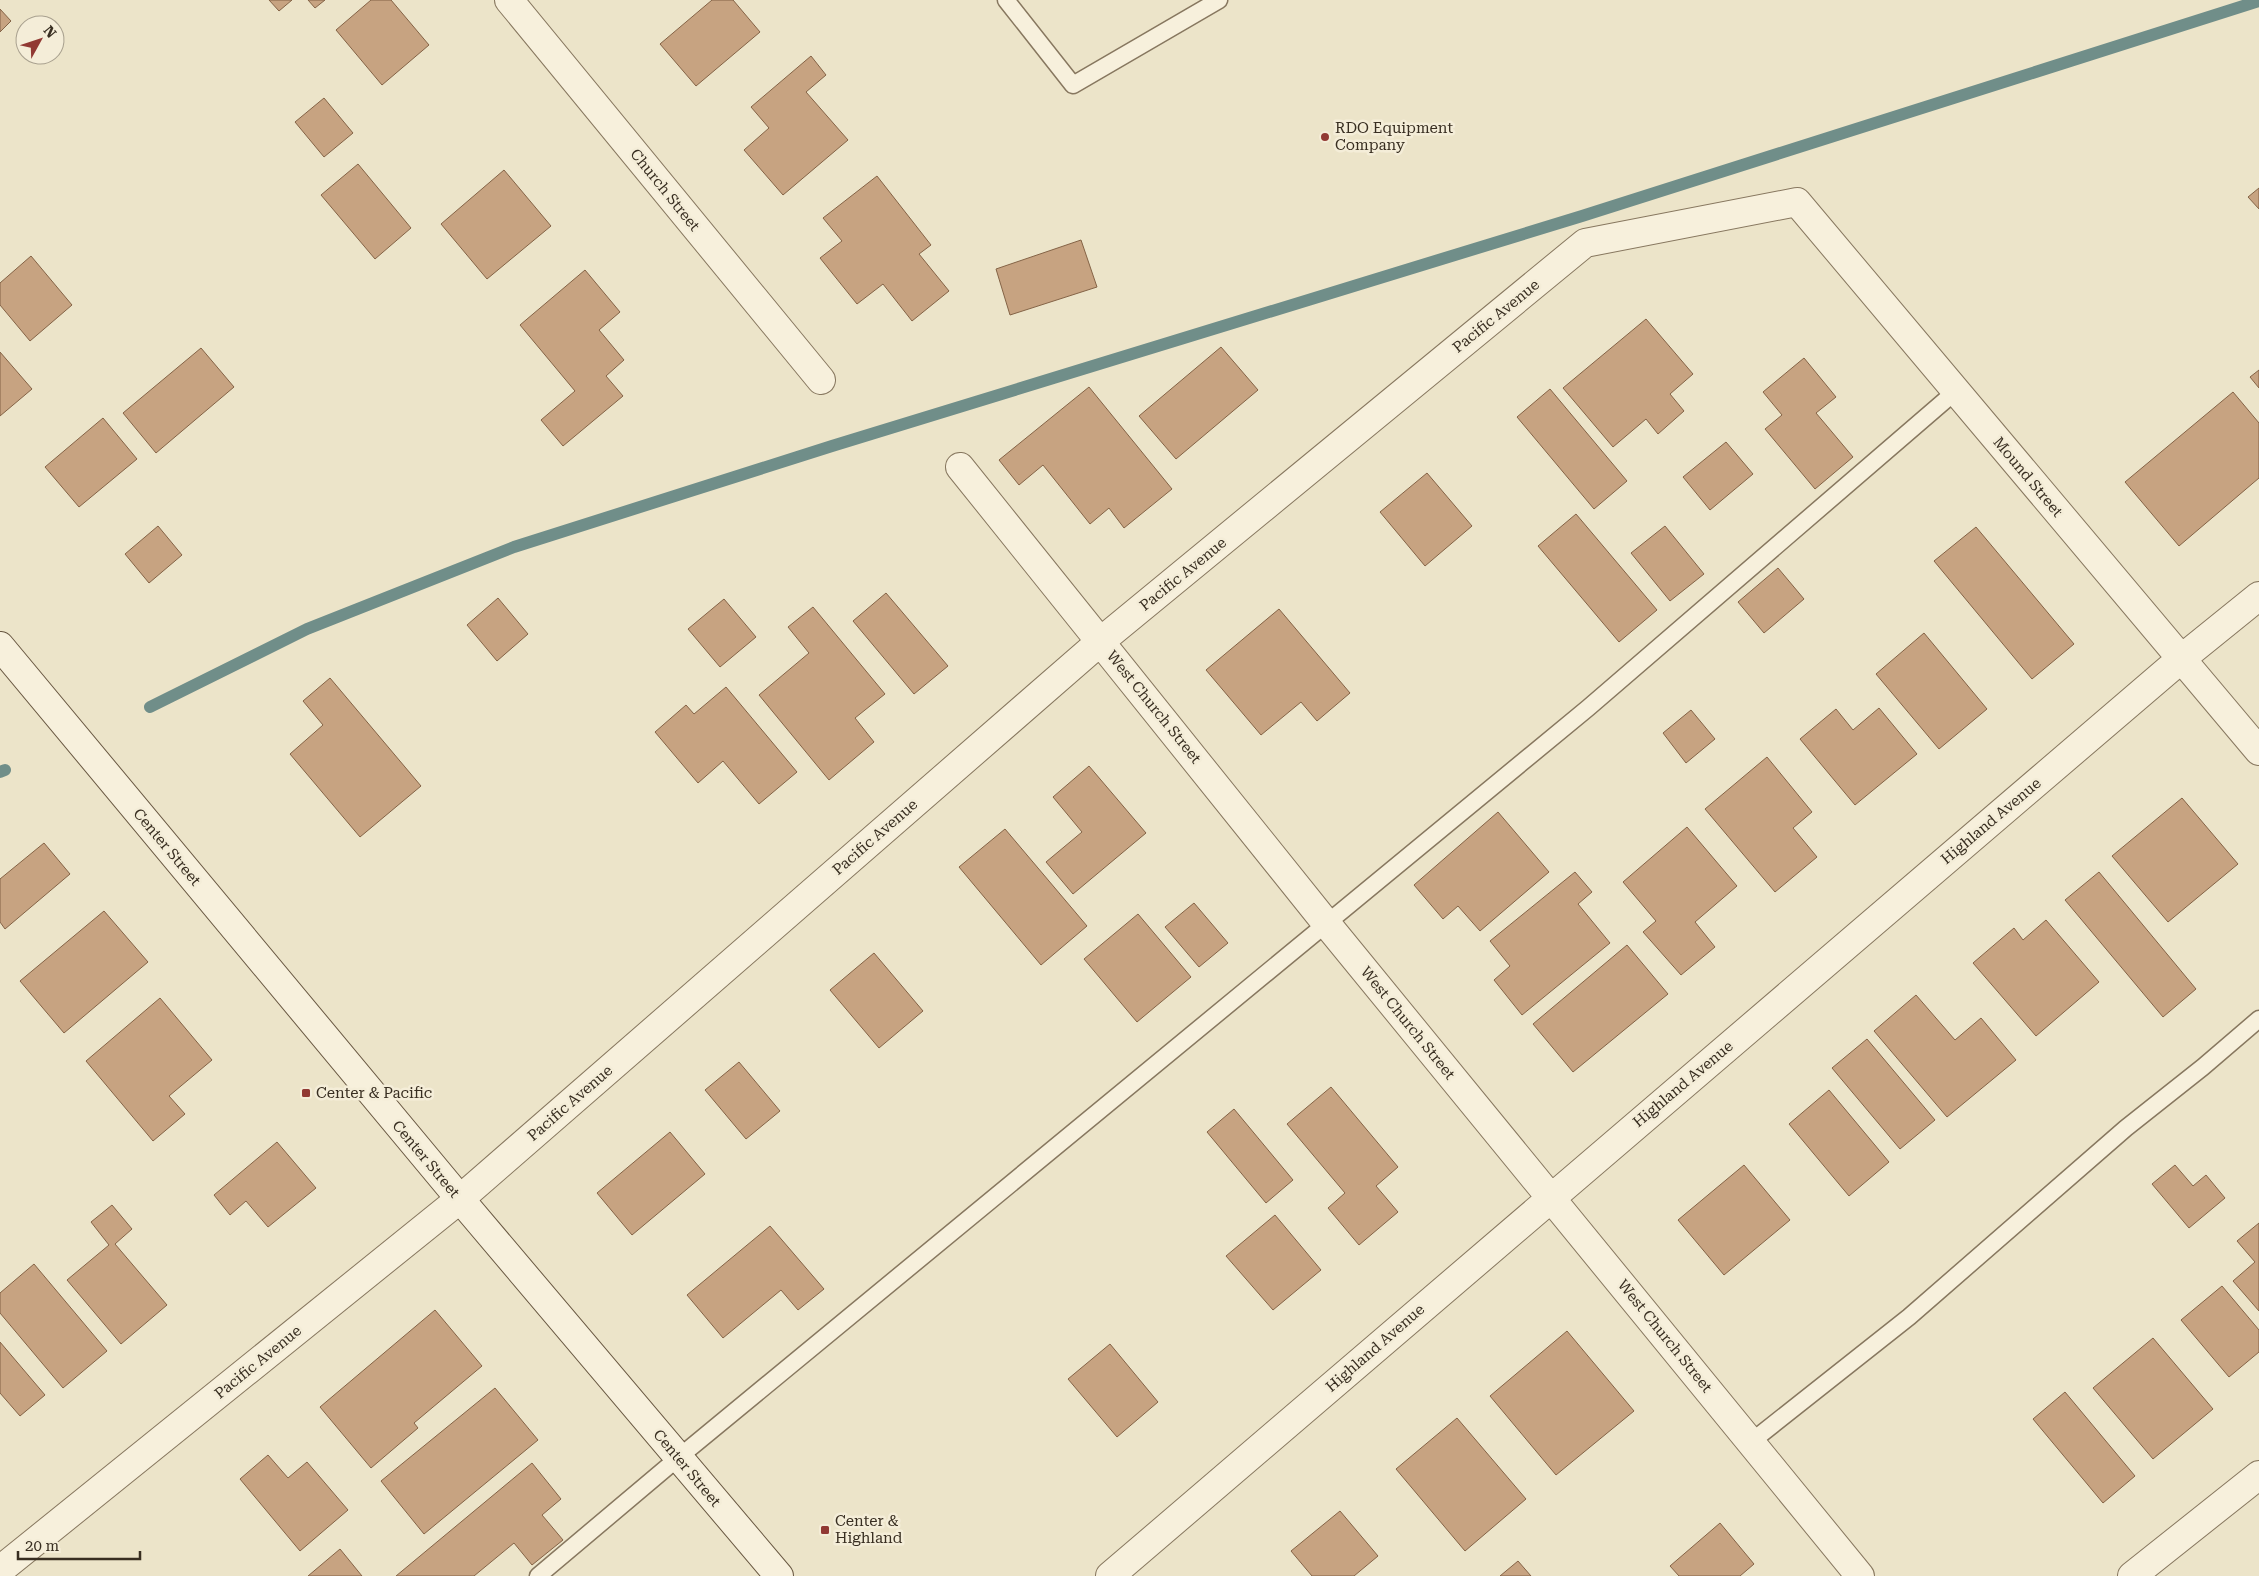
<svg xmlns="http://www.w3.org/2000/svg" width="2259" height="1576" font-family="'Roboto Serif',serif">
  <rect width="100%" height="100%" fill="#ece4c9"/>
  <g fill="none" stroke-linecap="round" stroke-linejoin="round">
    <!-- stream -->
    <path stroke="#708e89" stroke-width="12" d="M150,707L307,629L514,547L832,446L1582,216L2259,1
      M0,772L5,770"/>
  </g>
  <!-- building -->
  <path fill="#c7a381" stroke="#846346" d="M269,0H292L279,11Z
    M308,0H325L315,8Z
    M371,0H391L429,45L382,85L336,30Z
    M712,0H733L760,32L696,86L660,44Z
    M0,9L11,21L0,32Z
    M811,56L826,75L806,92L848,140L783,195L744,150L769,128L751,107Z
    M324,98L353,133L324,157L295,122Z
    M358,164L411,228L375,259L321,195Z
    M504,170L551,226L487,279L441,224Z
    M877,176L931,245L919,254L949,291L912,321L883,284L857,304L820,258L842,241L823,218Z
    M2259,188V209L2248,197Z
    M1081,240L1097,287L1010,315L996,269Z
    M31,256L72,305L30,341L0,305V283Z
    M585,270L620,312L599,330L624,360L606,376L623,396L563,446L541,420L575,391L520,325Z
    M1646,319L1693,374L1670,394L1684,411L1658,434L1646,419L1613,447L1563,388Z
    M1221,347L1258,390L1176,459L1139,416Z
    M201,348L234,387L156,453L123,413Z
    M0,352L32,389L0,416Z
    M1804,358L1836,397L1816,413L1853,457L1815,489L1765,429L1782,415L1763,392Z
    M2259,370V388L2250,377Z
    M1089,387L1172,489L1124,528L1109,508L1090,524L1043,465L1019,485L999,460Z
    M1550,389L1627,481L1594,509L1517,417Z
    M2233,392L2259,423V478L2179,546L2125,482Z
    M103,418L137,459L79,507L45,467Z
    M1726,442L1753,474L1710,510L1683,477Z
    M1427,473L1472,526L1425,566L1380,512Z
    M1576,514L1657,610L1619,642L1538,546Z
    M158,526L182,555L149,583L125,554Z
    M1665,526L1704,574L1670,601L1631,553Z
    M1976,527L2074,644L2032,679L1934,561Z
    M1778,568L1804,599L1764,633L1738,602Z
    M886,593L948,666L914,694L853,621Z
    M498,598L528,634L497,661L467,625Z
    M724,599L756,637L720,667L688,629Z
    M813,607L885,694L855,718L874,742L829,780L759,695L809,653L788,627Z
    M1279,609L1350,693L1317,721L1301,702L1261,735L1206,670Z
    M1924,633L1987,709L1939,749L1876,674Z
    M330,678L421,786L360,837L290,754L323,725L303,701Z
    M726,687L797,772L759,804L723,761L698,783L655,732L686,705L694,714Z
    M1879,708L1917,754L1855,805L1800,739L1836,709L1853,730Z
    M1691,710L1715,739L1686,763L1663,733Z
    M1767,757L1812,812L1793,828L1817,857L1775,892L1705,809Z
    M1089,766L1146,833L1073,894L1046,862L1082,832L1053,797Z
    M2182,798L2238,864L2168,922L2112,856Z
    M1498,812L1549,872L1480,931L1458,906L1443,919L1414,885Z
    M1687,827L1737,886L1695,922L1715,947L1681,975L1643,932L1656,921L1623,882Z
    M1005,829L1087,926L1041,965L959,867Z
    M44,843L70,874L5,929L0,922V879Z
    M1575,872L1592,892L1578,904L1610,943L1522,1015L1494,980L1510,966L1490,941Z
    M2099,872L2196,989L2163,1017L2065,900Z
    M1194,903L1228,943L1199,967L1165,927Z
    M104,911L148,962L64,1033L20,981Z
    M1138,914L1191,977L1137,1022L1084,959Z
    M2046,920L2099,982L2036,1036L1973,963L2014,928L2023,940Z
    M1627,945L1668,994L1573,1072L1533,1024Z
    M874,953L923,1011L879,1048L830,990Z
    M1916,995L1955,1040L1981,1018L2016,1060L1947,1117L1874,1031Z
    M160,998L212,1060L169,1096L185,1114L153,1141L86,1061Z
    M1867,1039L1935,1120L1900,1149L1832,1068Z
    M739,1062L780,1111L746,1139L705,1090Z
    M1331,1087L1398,1167L1376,1186L1398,1212L1359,1245L1328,1208L1345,1193L1287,1124Z
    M1829,1090L1889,1162L1849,1196L1789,1124Z
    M1234,1109L1293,1180L1266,1203L1207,1132Z
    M670,1132L705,1174L632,1235L597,1193Z
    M277,1142L316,1188L268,1227L246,1201L230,1215L214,1195Z
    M1744,1165L1790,1220L1724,1275L1678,1220Z
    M2175,1165L2193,1186L2206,1175L2225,1198L2189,1228L2152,1184Z
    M112,1205L132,1229L115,1244L167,1305L121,1344L67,1280L109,1245L91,1222Z
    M1275,1215L1321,1270L1273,1310L1226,1256Z
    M2259,1223V1311L2233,1281L2255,1262L2237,1241Z
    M770,1226L824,1289L798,1310L781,1290L723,1338L687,1295Z
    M34,1264L107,1351L63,1388L0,1313V1293Z
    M2222,1286L2259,1330V1352L2229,1377L2181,1320Z
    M435,1310L482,1366L414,1423L418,1428L371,1468L320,1407Z
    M1567,1331L1634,1411L1556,1475L1490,1396Z
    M2153,1338L2213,1409L2153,1459L2093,1388Z
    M0,1342L45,1395L20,1416L0,1393Z
    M1110,1344L1158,1402L1117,1437L1068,1379Z
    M495,1388L538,1440L424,1534L381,1481Z
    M2065,1392L2135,1476L2103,1503L2033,1419Z
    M1457,1418L1526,1499L1465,1551L1396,1469Z
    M268,1455L288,1478L307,1462L348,1510L300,1551L240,1479Z
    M532,1463L561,1499L542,1515L563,1540L532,1565L514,1543L474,1576H396Z
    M1340,1511L1378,1556L1354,1576H1312L1291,1551Z
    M1720,1523L1754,1564L1740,1576H1679L1670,1566Z
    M340,1549L362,1576H308Z
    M1518,1561L1531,1576H1500Z"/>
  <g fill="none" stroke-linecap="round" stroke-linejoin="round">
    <!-- service casing -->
    <g stroke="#87775f" stroke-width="19">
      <path id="service" d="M1006,0L1073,85L1219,0
        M1751,1442L1909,1317L2126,1128L2203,1067L2259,1019
        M538,1576L678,1458L1588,708L1956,391"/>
    </g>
    <!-- minor casing -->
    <g stroke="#87775f" stroke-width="30">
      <path id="minor" d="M509,0L821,380
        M960,467L1326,923L1860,1576
        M0,1570L460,1199L1101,641L1585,243L1797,202L2259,751
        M1110,1576L2181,659L2259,596
        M2132,1576L2259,1475"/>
    </g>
    <!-- secondary casing -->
    <g stroke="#695842" stroke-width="30">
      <path id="secondary" d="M0,646L460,1199L779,1576"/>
    </g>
    <!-- service -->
    <use href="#service" stroke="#f7f0dc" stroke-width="16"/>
    <!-- minor -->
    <use href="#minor" stroke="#f7f0dc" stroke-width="28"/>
    <!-- secondary -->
    <use href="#secondary" stroke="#f7f0dc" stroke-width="28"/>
  </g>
  <!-- markers -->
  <g fill="#913933" stroke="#f4edd8" stroke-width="2">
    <circle cx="1325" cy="137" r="5"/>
    <rect x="301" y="1088" width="10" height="10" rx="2.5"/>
    <rect x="820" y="1525" width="10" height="10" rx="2.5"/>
  </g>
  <g text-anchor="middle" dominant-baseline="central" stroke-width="5" stroke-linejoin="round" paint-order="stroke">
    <!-- poi labels -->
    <g font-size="15" fill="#382e21" stroke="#f4edd8" text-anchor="start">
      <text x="1335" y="128">RDO Equipment<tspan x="1335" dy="17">Company</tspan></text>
      <text x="316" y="1093">Center &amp; Pacific</text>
      <text x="835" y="1521">Center &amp;<tspan x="835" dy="17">Highland</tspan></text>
    </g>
    <!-- street labels -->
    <g font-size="15" fill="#382e21" stroke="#f4edd8">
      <text transform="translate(665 190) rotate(51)">Church Street</text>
      <text transform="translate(1496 316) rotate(-39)">Pacific Avenue</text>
      <text transform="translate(2028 477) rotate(50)">Mound Street</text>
      <text transform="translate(1183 574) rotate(-39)">Pacific Avenue</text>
      <text transform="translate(1154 707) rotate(51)">West Church Street</text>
      <text transform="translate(1991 821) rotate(-40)">Highland Avenue</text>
      <text transform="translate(875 837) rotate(-41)">Pacific Avenue</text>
      <text transform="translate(167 847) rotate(50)">Center Street</text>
      <text transform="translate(1408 1023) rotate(51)">West Church Street</text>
      <text transform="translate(1683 1084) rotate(-40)">Highland Avenue</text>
      <text transform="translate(570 1103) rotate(-41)">Pacific Avenue</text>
      <text transform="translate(426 1159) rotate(50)">Center Street</text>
      <text transform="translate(1665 1336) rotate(51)">West Church Street</text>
      <text transform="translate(1375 1348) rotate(-41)">Highland Avenue</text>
      <text transform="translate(258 1362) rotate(-39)">Pacific Avenue</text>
      <text transform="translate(687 1468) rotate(50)">Center Street</text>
    </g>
  </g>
  <!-- north arrow -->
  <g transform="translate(40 40) rotate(50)"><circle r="24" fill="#f4edd8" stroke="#a9a18f"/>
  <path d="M0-4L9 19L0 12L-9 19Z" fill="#913933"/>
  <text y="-8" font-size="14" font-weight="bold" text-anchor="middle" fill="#382e21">N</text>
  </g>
  <!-- scale -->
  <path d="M18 1551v8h122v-8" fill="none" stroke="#382e21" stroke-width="2.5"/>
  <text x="25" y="1551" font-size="15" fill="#382e21" stroke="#f4edd8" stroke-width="4" paint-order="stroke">20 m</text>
</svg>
